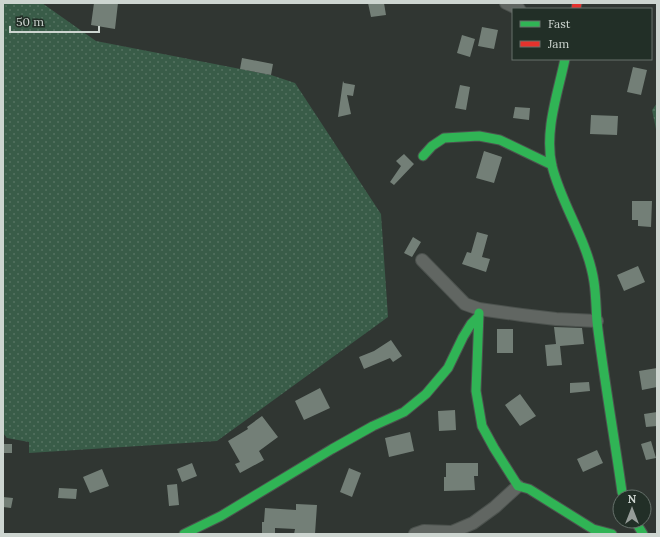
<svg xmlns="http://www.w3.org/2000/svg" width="660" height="537" font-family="Lora,serif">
  <defs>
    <pattern id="grass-dots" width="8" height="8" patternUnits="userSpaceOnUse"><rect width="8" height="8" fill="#395c48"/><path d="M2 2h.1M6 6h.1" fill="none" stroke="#547261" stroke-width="1.8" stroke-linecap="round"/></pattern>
  </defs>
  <rect width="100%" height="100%" fill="#303632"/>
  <!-- grass -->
  <path fill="url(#grass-dots)" d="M3,3H42L96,41L271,75L295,83L381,214L388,317L217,441L29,453V442L7,438L3,433Z
    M657,103V134L652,110Z"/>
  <!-- building -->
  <path fill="#737f77" d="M94,3H118L115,29L91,25Z
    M368,3H384L386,15L371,17Z
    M482,27L498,30L494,49L478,46Z
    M462,35L475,39L470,57L457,53Z
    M242,58L273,64L271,75L240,69Z
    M633,67L647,70L641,95L627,92Z
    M343,81L344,83L355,85L353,96L347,95L351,114L338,117Z
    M460,85L470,87L466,110L455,108Z
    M515,107L530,108L529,120L513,118Z
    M591,115L618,116L617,135L590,134Z
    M484,151L502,157L494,183L476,178Z
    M404,154L414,164L394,185L390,182L401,166L396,161Z
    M632,201H652L651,227L638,226V220H632Z
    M477,232L488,235L482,257L490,259L486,272L462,264L467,252L471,253Z
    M413,237L421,242L412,257L404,253Z
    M638,266L645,282L624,291L617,275Z
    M554,327L582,328L584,344L560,346L562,365L547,366L545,345L556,344Z
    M497,329H513V353H497Z
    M391,340L402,356L393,362L390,358L364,369L359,357L374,351Z
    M657,368V387L642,390L639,371Z
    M589,382L590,391L570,393V383Z
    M320,388L330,408L304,420L295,401Z
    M520,394L536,416L520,426L505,405Z
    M455,410L456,430L439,431L438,411Z
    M657,412V426L646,427L644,414Z
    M262,416L278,437L259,451L264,460L240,473L235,464L240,462L228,441L248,429L247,427Z
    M410,432L414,451L389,457L385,438Z
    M651,441L656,458L646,460L641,444Z
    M3,444H12V453H3Z
    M597,450L603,463L583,472L577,459Z
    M192,463L197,476L182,482L177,469Z
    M446,463H478V476H474L475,490L444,491V477H446Z
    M349,468L361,473L352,497L340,492Z
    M102,469L109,486L90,493L83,477Z
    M177,484L179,505L169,506L167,485Z
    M59,488L77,489L76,499L58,498Z
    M3,497L13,498L11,508L3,507Z
    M296,504L317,505L315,534H294L295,529L275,528V534H262V522H264L265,508L296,510Z"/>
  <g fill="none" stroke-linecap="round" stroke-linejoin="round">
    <!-- street casing -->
    <g stroke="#4c524e" stroke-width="14">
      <path id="street" d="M506,3L519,9
        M422,260L465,304L479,309L522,315L556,319L597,321
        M415,534L424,531L452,532L473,523L495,507L518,486"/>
    </g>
    <!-- fast casing -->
    <g stroke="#4c524e" stroke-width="11">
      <path id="fast" d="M565,59C558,93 544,131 552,166C562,206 588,241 594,282C596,295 596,309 597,322C604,379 614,435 622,492L624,497
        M423,156L432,146L444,138L479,136L500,140L552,165
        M479,313L476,391L482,426L494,448L518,486L529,489L593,529L612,534
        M635,521L643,534
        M184,534L221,516L332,449L373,426L404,412L426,394L448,368L463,337L471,324L479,316"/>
    </g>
    <!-- jam casing -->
    <g stroke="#4c524e" stroke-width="11">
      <path id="jam" d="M576,9L577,3"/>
    </g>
    <!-- street -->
    <use href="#street" stroke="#616662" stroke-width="12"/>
    <!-- fast -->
    <use href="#fast" stroke="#30b455" stroke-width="9"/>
    <!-- jam -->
    <use href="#jam" stroke="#e5322d" stroke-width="9"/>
  </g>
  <!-- border -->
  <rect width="660" height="537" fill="none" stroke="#cdd5d0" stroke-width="8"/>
  <!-- legend -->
  <rect x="512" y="8" width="140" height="52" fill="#222f27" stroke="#66716b"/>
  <rect x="520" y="21" width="20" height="6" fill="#30b455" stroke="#66716b"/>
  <text x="548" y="28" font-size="12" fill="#cdd5d0">Fast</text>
  <rect x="520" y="41" width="20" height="6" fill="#e5322d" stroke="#66716b"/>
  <text x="548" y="48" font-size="12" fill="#cdd5d0">Jam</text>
  <!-- north arrow -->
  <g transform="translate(632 509)"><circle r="19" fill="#222f27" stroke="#66716b"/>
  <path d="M0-3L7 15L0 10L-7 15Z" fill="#969d99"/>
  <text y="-6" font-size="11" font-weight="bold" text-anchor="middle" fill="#cdd5d0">N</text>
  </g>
  <!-- scale -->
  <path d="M10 26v6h89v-6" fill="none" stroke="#cdd5d0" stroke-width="2"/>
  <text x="16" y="26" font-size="12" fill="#cdd5d0" stroke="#222f27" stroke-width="3" paint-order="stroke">50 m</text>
</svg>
